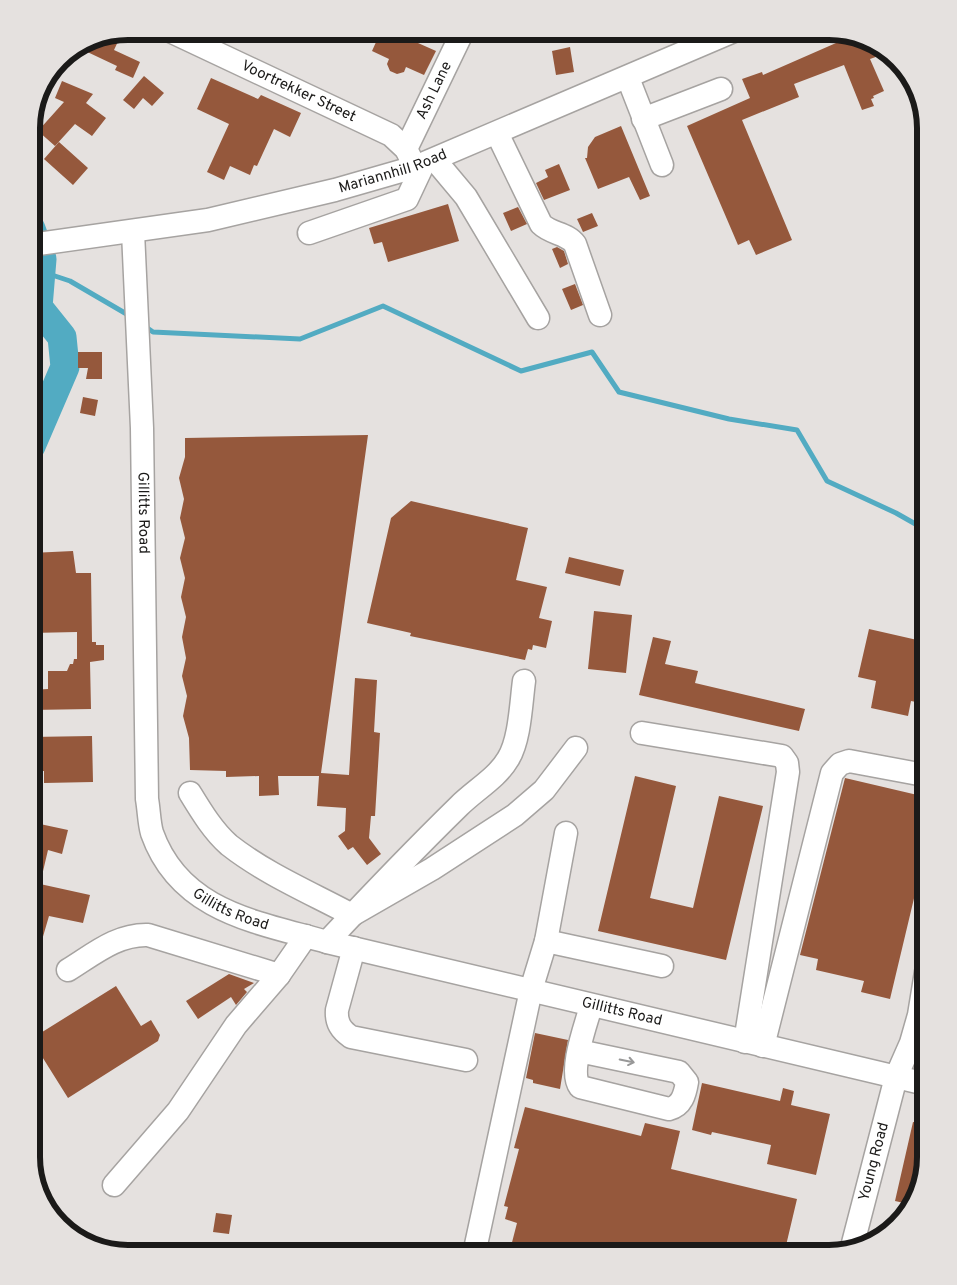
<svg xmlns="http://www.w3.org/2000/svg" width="957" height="1285" font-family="Overpass,sans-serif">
  <rect width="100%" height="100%" fill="#e5e1df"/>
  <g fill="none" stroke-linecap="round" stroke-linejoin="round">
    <!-- stream -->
    <path stroke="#52abc2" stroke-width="5" d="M42,259L49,274L70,281L130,316
      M143,325L153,332L300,339L383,306L521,371L592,352L619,392L729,419L797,430L827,481L896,513L926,530"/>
    <!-- river -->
    <path stroke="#52abc2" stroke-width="29" d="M31,446L65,367L62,337L38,307L42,259L31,229"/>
  </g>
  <!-- building -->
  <path fill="#95583c" d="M381,31H391L436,51L424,75L406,67L404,72L397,74L390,71L387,64L389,59L372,51Z
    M122,33L114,50L140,62L133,78L115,70L117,66L81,49Z
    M852,36L877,44L887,53L870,59L884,91L873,96L874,98L871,99L874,106L862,110L844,65L794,84L799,97L742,120L792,240L756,255L749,240L738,245L687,126L750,98L742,79L762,72L763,75Z
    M570,47L574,72L556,75L552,51Z
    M144,76L164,93L152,106L143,98L134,109L123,100Z
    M211,78L258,99L261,95L301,113L290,137L274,129L257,166L254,165L250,175L230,166L224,180L207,172L229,124L197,109Z
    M62,81L93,94L86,103L106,118L92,136L75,124L55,146L38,131L64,102L55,98Z
    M621,126L650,196L640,200L629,177L598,189L585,158H587L588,147L595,137Z
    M59,142L88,168L73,185L44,159Z
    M559,164L570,190L544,200L536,183L548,177L545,170Z
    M448,204L459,241L388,262L382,242L374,244L369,228Z
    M518,207L527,224L511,231L503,213Z
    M592,213L598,226L583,232L577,219Z
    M557,247L564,251L568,264L560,268L552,249Z
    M575,284L583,305L571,310L562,289Z
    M78,352H102V379H86L88,368H78Z
    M83,397L98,400L95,416L80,413Z
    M368,435L321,773L349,775L355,678L377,680L374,732L380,733L375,816H371L369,838L381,854L367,865L353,847L348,850L338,836L345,831L346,808L317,806L319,776H278L279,795L259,796V776L226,777V771L190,770L189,738L183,716L187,696L182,676L186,658L182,637L186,617L181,597L185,578L180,558L185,538L180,518L184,499L179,478L185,457V438Z
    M411,501L528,528L516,580L547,587L539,618L552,621L546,648L533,645L532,650L528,649L525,660L410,636L411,633L367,623L391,518Z
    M73,551L76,573H91L92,642H96V645H104V660L90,662L91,709L31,710V690L48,689V671H67L70,664H73L74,659H77V632L31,633V553Z
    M569,557L624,570L620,586L565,573Z
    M594,611L632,615L626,673L588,669Z
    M869,629L926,642V704L911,701L908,716L871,708L876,681L858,677Z
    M653,637L671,641L665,664L698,671L695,683L805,709L799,731L639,695Z
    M92,736L93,782L44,783V771H31V737Z
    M635,776L676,786L650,898L693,908L719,796L763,806L726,960L598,931Z
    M845,778L926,797V848L890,999L861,992L864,981L816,970L818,959L800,955Z
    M40,824L68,830L62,854L48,850L40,884L90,895L83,923L49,916L42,940L31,938V832L38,833Z
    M229,974L254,983L244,989L247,992L236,1005L231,997L198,1019L186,1001Z
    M116,986L141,1026L151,1020L160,1035L158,1041L68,1098L31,1039Z
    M535,1033L568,1040L560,1089L533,1083V1080L526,1078Z
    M702,1083L780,1101L783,1088L794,1091L791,1105L830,1114L816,1175L767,1164L771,1145L712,1132L711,1135L692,1130Z
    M525,1107L641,1136L645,1123L680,1131L671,1169L797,1199L784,1254H509L517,1223L505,1219L508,1207L504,1206L519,1149L514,1148Z
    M913,1122L926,1124V1158L913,1205L895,1201Z
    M216,1213L232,1215L229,1234L213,1232Z"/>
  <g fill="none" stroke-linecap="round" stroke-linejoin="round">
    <!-- minor casing -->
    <g stroke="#a6a3a1" stroke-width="25">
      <g id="minor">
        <path id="s1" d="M170,31L391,135L406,149L415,167"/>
        <path d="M628,78L662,165"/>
        <path d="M643,119L721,89"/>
        <path d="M497,133L541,224C551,234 567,233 575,244L600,315"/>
        <path id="s2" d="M406,149L463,31"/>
        <path d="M435,160L466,197L538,318"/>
        <path id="s3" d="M133,232L142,428L147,799C149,810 149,823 152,833C180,912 257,922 327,942L926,1084"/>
        <path d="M309,233L407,199L423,165"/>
        <path id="s4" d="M31,245L208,220L335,190L415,167L734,31"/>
        <path d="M642,733L782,756L787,763L788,772L745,1042"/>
        <path d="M190,793C201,811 213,831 229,845C266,874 311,893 352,915L432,869L515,815L544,790L576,748"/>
        <path d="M546,941L662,966"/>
        <path d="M327,942C370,896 414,850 459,806C475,790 497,778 508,759C520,740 521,703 524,681"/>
        <path d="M354,948L337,1010C336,1023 341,1030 351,1037L466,1060"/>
        <path d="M68,970C94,954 117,934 148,935L279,975"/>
        <path d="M763,1046L832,773L840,764L849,761L924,775"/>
        <path d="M579,1051L679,1072L687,1082C685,1094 682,1106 669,1109L580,1087C568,1071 586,1025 591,1006"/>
        <path d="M114,1185L178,1111L236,1025L279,975L306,936"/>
        <path id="s5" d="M852,1247L896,1077L911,1043L919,1015L926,972"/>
        <path d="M474,1254L531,990L546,941L566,833"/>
      </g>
    </g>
    <!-- minor -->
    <use href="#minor" stroke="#fff" stroke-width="22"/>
  </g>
  <!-- one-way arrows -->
  <defs><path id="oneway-shaft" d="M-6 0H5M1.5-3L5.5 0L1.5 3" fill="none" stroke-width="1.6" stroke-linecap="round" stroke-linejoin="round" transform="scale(1.25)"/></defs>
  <use stroke="#989898" href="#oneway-shaft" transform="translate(627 1061) rotate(12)"/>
  <g text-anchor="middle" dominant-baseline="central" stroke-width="4" stroke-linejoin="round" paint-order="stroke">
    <!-- street labels -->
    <g font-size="15" fill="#1b1a19" stroke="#e5e1df">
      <text stroke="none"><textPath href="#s2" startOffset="65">Ash Lane</textPath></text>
      <text stroke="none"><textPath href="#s1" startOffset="142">Voortrekker Street</textPath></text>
      <text stroke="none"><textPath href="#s4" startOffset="370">Mariannhill Road</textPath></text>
      <text stroke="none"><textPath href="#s3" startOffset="281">Gillitts Road</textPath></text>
      <text stroke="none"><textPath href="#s3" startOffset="716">Gillitts Road</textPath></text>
      <text stroke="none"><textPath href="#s3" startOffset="1121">Gillitts Road</textPath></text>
      <text stroke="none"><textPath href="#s5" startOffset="88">Young Road</textPath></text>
    </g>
  </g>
  <!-- crop -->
  <path d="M0 0H957V1285H0ZM128 40H829A88 88 0 0 1 917 128V1157A88 88 0 0 1 829 1245H128A88 88 0 0 1 40 1157V128A88 88 0 0 1 128 40Z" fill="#e5e1df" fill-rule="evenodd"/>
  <path fill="none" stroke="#1b1a19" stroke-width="6" d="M128 40H829A88 88 0 0 1 917 128V1157A88 88 0 0 1 829 1245H128A88 88 0 0 1 40 1157V128A88 88 0 0 1 128 40Z"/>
</svg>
